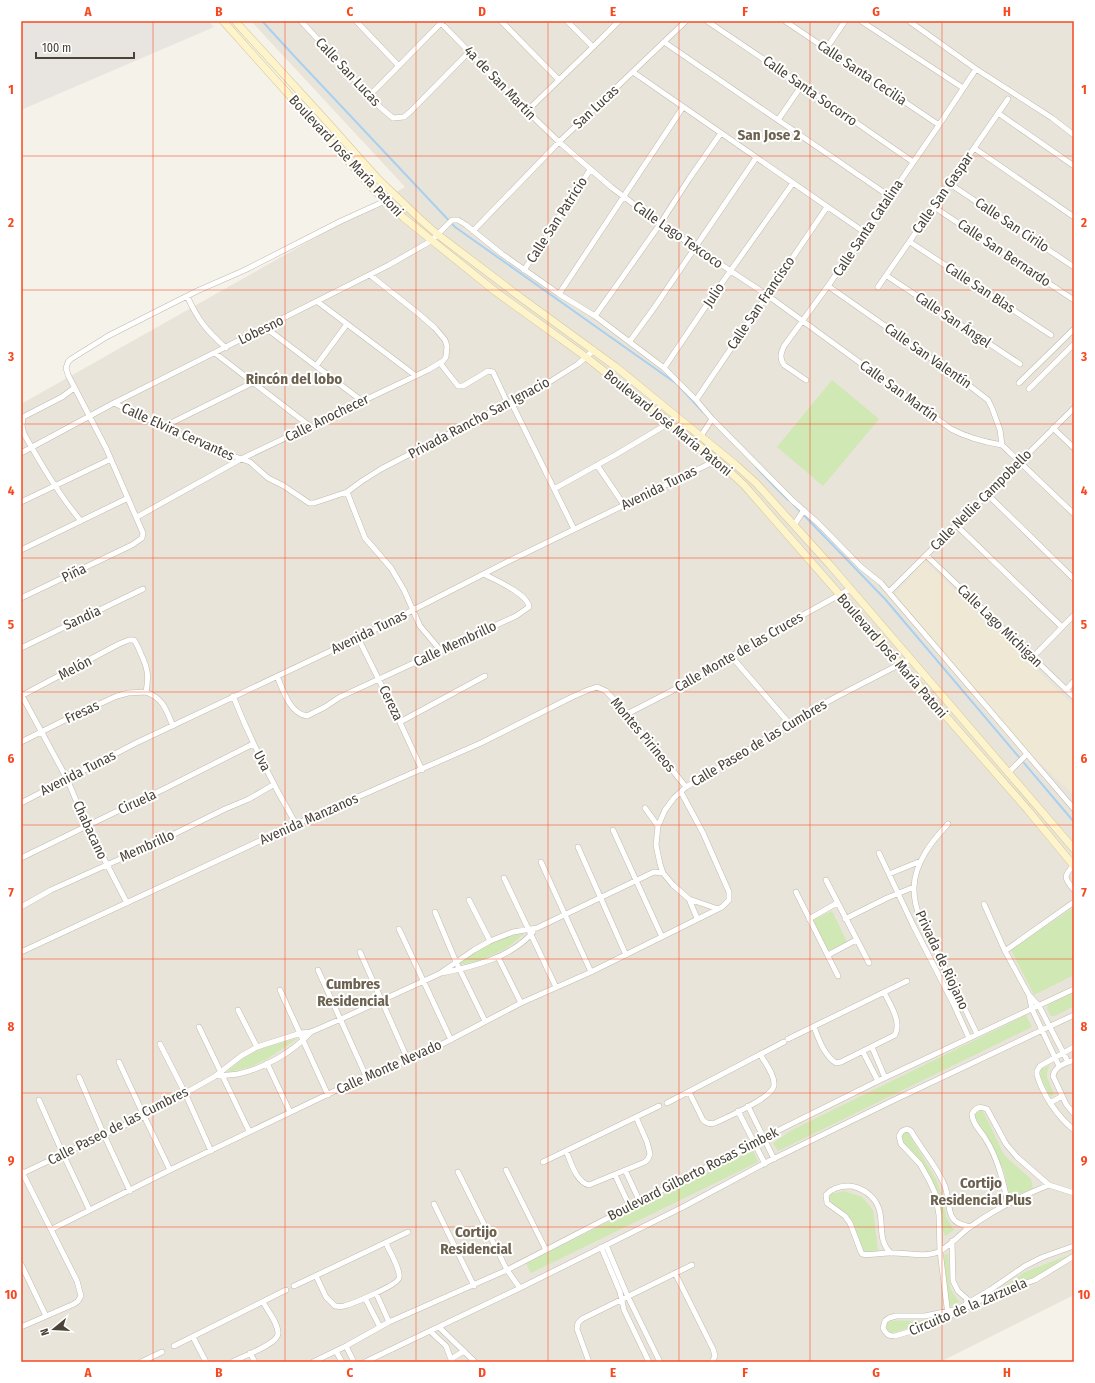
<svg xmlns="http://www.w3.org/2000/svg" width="1095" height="1383" font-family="'Fira Sans Condensed',sans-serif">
  <rect width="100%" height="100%" fill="#f5f2ea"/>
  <!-- residential -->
  <path fill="#e9e4d9" d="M251,21H1074V1295L940,1362H21V404L405,187Z"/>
  <!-- industrial -->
  <path fill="#e8e4df" d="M21,21H208L214,27L21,110Z"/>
  <!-- education -->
  <path fill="#eee8d5" d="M924,560L1074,706V795L1033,757L893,597Z"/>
  <!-- green -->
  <path fill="#cfe8b4" d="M832,380L879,419L823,486L777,447Z
    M1074,907V975L1034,995L1011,950Z
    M832,911L847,942L828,951L813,920Z
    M525,933L507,948L482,960L458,965L478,949L505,937Z
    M1074,992V1006L1055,1016H1051L1047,1009L1048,1005Z
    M1026,1015L1032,1027L778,1151L773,1143L792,1130Z
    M298,1038L267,1059L250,1067L225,1073L245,1057L263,1048Z
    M1050,1065L1047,1072V1077L1054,1095L1050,1096L1040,1076L1041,1069Z
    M975,1110L983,1111L1004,1155L1031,1179L1033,1189L1010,1197L1004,1171L990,1142L974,1118Z
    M906,1130L936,1179L943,1199L946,1217L954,1230L945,1236L942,1227L939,1199L931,1179L915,1156L904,1144L902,1134Z
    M753,1150L758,1162L531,1273L526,1263Z
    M844,1191L862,1197L873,1210L878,1251L861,1252C858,1240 856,1225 848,1215C842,1208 834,1210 828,1200L831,1194Z
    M1074,1253L1045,1272L1028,1281L1001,1288L1025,1272Z
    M948,1254L950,1288L959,1302L948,1308L943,1255Z
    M946,1315L933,1321L892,1333L886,1329L887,1323C896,1319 905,1321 915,1321C926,1321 936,1318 946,1315Z"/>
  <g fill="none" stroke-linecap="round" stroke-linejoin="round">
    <!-- stream -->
    <path stroke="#a8d0f0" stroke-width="2" d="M262,21L296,58L455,227L677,384L703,412
      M756,467L773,485L788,500
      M793,504L885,599L1074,822"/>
    <!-- street casing -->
    <g stroke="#c1baad" stroke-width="6">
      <path id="street" d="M301,21L380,107L393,118L404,117L410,112L469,52
        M356,21L399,66
        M501,21L559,80
        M567,21L593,47
        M707,21L802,85L913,162
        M785,21L939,125
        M861,21L963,88
        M909,21L976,69L1052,118L1074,135
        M441,23L527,111L559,142L611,187L660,224L767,295L951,429C968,438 984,442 1002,445
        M664,42L889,196
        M826,49L845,21
        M633,72L864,232
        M369,96L443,21
        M527,111L593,47L619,21
        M998,113L1074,166
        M778,120L802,85
        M974,148L1074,217
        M950,184L1074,267
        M934,207L1074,300
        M473,231L559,142L686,21
        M910,242L1051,335
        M524,270L590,170
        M887,276L1020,364
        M828,286L962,380L988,400L992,408L1000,430L1002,445
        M878,287L1008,99
        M559,294L683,107
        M187,296C198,320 206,330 226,348
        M318,302L416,376
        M595,316L660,224L689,179L721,133
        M266,328L362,401
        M630,341L654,308L756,158
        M215,353L311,427
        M440,363L458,386H463L488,371L493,372L508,404
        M316,366L347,324
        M664,368L714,294L793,183
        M806,380L784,365C779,358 781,353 784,346L828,286L939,125L976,69
        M1019,383L1074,329
        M1029,389L1074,344
        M696,400L827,207
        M511,402L574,529
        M114,403L204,446L250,462L268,478L284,486L309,503H314L347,492
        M21,418L62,397L74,388
        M23,418L22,426L24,434C41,464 59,495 81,521
        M163,427L254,382
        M1053,428L1074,448
        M701,436L712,419
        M1002,445L1074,514
        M21,453L114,403L389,265L431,241L452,220H458L466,225L502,254L559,294L595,316L664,368L696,400L712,419L793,501L818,523L861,567L881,583L1074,809
        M597,465L624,505
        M554,489L617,454L669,423
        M987,494L1074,579
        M21,502L111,459
        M137,517L241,459L428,370L443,361L446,357L447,346L445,340L435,328L419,314L370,275
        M794,525L804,510
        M956,525L1062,627
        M21,550L128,498
        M926,555L1074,697
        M889,592L1074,408
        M21,598L132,545L142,538L143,533L106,448L68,375L66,368L68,362L71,359L108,336L197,291L245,270L341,221L385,201
        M358,638L397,716L422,770
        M21,648L143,589
        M441,651L420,626L404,590L391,568L365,538L347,492L362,481L381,469L551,381L578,364L594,350
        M731,656L789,723
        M1032,658L1074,615
        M277,676C283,690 290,714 307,716L325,707L340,697L516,616L529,607C528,594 495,580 484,574
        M1066,690L1074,681
        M21,694L67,779L87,826L127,903
        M21,696L119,644L129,640H134C137,644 139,649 141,654C148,669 149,676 146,692C164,699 166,710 173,726
        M233,696C251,741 272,783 296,824
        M627,714L693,680L754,642L850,589
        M400,722L485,676
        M21,742L73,716L117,696L128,693L146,692
        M1009,772L1027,754
        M21,803L136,743L358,638L507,562L717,460
        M645,808L658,826
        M948,824C932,841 915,862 914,887C913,915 932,942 944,966C955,988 966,1011 977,1034
        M613,830L662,937
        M578,847L626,955
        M879,853L913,925L953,1003L969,1038
        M21,858L130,805L164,789L253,744
        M541,862L591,972
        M1074,865C1063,876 1064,878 1074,890
        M889,874L921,861
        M504,878L556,987
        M826,880L869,963
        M796,892L838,976
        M689,899L697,918
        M469,900L490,941
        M984,904L1005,951L1029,995L1032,1009L1059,1066
        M21,907L51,890L158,842L225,809L249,799L273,785
        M718,909L689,899L673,885L663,873L660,864L656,845L658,826L665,810L674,798L686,787L731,761L789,723L838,696L910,659
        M435,912L456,962L485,1021
        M809,919L837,903
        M845,919L887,898L914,887
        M399,929L451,1040
        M1005,951L1074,902
        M21,952L296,824L481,743L572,697L588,690L597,687L606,691L627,714L686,787
        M360,952L408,1060
        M828,955L856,940
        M498,957L521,1003
        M318,970L366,1076
        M442,973C474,966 511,958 533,932
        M280,990L328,1095
        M1030,996L1039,1006L1068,1062
        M238,1010L257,1047
        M199,1027L249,1131
        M814,1027C819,1040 824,1055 836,1063L841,1062L895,1035C902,1021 890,1005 884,992
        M788,1039L907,981
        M160,1044L185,1093L211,1151
        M872,1047L885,1078
        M1074,1047L1040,1066L1037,1071V1075C1043,1095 1057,1116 1074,1130
        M863,1052L878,1081
        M1074,1060C1065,1063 1055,1066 1053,1076L1066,1104L1074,1114
        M119,1062L144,1116L170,1170
        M267,1063L290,1112
        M219,1076C225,1075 232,1075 238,1074C265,1068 293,1052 311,1032
        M79,1077L104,1135L130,1191
        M689,1092L703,1120C707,1124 709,1124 715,1123C727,1117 773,1098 774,1085C775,1075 765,1063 760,1054
        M39,1100L63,1154L89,1209
        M667,1103L784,1042
        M1050,1103L1062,1096
        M748,1106L774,1159
        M738,1111L765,1164
        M566,1151C571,1162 576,1182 589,1185L645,1162L648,1159L650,1154L647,1142L636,1117
        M543,1162L659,1106
        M21,1170L77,1281L81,1296L78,1301L74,1304L21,1327
        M506,1170L546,1250
        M625,1170L640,1202
        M458,1172L507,1270L520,1288
        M21,1174L144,1116L214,1077L241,1056L257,1047L301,1033L311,1032L341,1019L439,974L474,950L490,941L513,932L537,928L654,872L663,873
        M615,1175L630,1207
        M434,1204L474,1286
        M1008,1204C1003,1181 998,1158 985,1138C980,1130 972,1123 972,1114C976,1107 980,1106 987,1109L1006,1144L1017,1157L1049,1185
        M52,1229L170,1170L343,1087L366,1076L427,1052L521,1003L591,972L722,907L729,900V892L703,833L681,792
        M952,1241L953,1281L958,1291L967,1299L966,1306
        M606,1245L628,1297L660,1362
        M1074,1246L1043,1257L1025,1266L990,1290L958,1309L925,1316H896L889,1318L885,1321L883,1328C886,1334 888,1336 895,1336L935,1324L988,1296L1035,1280L1074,1256
        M601,1247L620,1292L624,1310L649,1362
        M891,1253C872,1236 892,1210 866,1192C861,1189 855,1186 849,1186C840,1186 832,1188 826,1195L827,1203L845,1216L850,1223L861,1252L862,1254C871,1256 880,1253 889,1253C905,1252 924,1258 938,1252C949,1247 960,1234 970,1227C994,1210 1021,1196 1049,1185L1074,1193
        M21,1264L46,1316
        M675,1273L713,1349L715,1356L712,1362
        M316,1276L326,1297L335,1306C338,1306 341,1307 344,1306C352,1304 398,1285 399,1278C401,1270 389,1251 386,1243
        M294,1286L408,1232
        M376,1293L389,1322
        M365,1298L380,1327
        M948,1315L940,1251L939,1215L935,1193L929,1180L920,1164L901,1144L899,1136L902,1131L907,1129L911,1131C921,1149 936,1165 944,1184C949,1194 947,1207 952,1217C956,1224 963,1225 970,1227
        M439,1327L475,1362
        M430,1331L446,1346L452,1362
        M193,1337L206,1362
        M174,1346L286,1290
        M346,1346L354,1362
        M336,1351L342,1362
        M250,1353L255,1362
        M451,1359L464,1351
        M141,1362L162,1352
        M232,1362C241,1357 279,1344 278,1333C278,1323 268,1311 263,1302
        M313,1362L346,1346L389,1322L507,1270L763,1138L878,1081L1074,989
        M365,1362L520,1288L683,1207L769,1161L894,1100L1074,1015
        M589,1362L577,1329L578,1323L582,1319L692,1265"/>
    </g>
    <!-- secondary casing -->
    <g stroke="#d4c79a" stroke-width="8">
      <path id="secondary" d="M223,21L375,191L404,218L496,292L586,357L717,460L744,485L1027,809L1074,866
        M235,21L321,115L379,180L420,219L437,234L520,297L616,367L736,465L756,483L830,565L1074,849"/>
    </g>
    <!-- street -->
    <use href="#street" stroke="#fff" stroke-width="5"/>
    <!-- secondary -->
    <use href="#secondary" stroke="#fef4cb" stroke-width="7"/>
  </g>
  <!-- grid -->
  <path fill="none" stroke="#f7481f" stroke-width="1" stroke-opacity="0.55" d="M153,21V1362M285,21V1362M416,21V1362M548,21V1362M679,21V1362M810,21V1362M942,21V1362M21,156H1074M21,290H1074M21,424H1074M21,558H1074M21,692H1074M21,825H1074M21,959H1074M21,1093H1074M21,1227H1074"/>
  <g text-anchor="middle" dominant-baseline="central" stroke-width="4" stroke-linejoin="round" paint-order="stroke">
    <!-- street labels -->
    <g font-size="14" fill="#494338" stroke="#fff">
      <text transform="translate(348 72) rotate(47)">Calle San Lucas</text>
      <text transform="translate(862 73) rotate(34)">Calle Santa Cecilia</text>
      <text transform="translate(500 83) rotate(46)">4a de San Martín</text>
      <text transform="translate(810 91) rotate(35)">Calle Santa Socorro</text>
      <text transform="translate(596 107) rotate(-43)">San Lucas</text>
      <text transform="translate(346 156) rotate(47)">Boulevard José María Patoni</text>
      <text transform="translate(943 193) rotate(-55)">Calle San Gaspar</text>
      <text transform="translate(557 220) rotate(-57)">Calle San Patricio</text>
      <text transform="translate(1012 225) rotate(34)">Calle San Cirilo</text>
      <text transform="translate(868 228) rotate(-56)">Calle Santa Catalina</text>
      <text transform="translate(678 235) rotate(35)">Calle Lago Texcoco</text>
      <text transform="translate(1004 253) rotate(34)">Calle San Bernardo</text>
      <text transform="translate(980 288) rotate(33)">Calle San Blas</text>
      <text transform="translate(714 295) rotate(-56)">Julio</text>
      <text transform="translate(761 303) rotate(-56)">Calle San Francisco</text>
      <text transform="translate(953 320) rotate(34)">Calle San Ángel</text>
      <text transform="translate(261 330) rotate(-26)">Lobesno</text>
      <text transform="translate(928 356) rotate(35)">Calle San Valentín</text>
      <text transform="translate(899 391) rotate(36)">Calle San Martín</text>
      <text transform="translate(327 418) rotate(-26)">Calle Anochecer</text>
      <text transform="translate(479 418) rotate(-28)">Privada Rancho San Ignacio</text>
      <text transform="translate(668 423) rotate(39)">Boulevard José María Patoni</text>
      <text transform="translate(178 432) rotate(24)">Calle Elvira Cervantes</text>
      <text transform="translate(659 488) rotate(-26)">Avenida Tunas</text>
      <text transform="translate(981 500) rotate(-45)">Calle Nellie Campobello</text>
      <text transform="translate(74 573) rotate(-25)">Piña</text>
      <text transform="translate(82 618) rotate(-25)">Sandia</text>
      <text transform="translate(1000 626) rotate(44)">Calle Lago Michigan</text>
      <text transform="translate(369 632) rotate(-26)">Avenida Tunas</text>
      <text transform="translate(455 644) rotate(-25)">Calle Membrillo</text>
      <text transform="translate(739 652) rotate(-30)">Calle Monte de las Cruces</text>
      <text transform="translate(892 656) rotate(49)">Boulevard José María Patoni</text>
      <text transform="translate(75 668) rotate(-28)">Melón</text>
      <text transform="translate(391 703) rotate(64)">Cereza</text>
      <text transform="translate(82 712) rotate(-25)">Fresas</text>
      <text transform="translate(643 735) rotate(50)">Montes Pirineos</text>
      <text transform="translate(759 743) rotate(-31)">Calle Paseo de las Cumbres</text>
      <text transform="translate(262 761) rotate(63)">Uva</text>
      <text transform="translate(78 773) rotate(-27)">Avenida Tunas</text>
      <text transform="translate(137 802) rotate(-25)">Ciruela</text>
      <text transform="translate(309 819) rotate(-24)">Avenida Manzanos</text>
      <text transform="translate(90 830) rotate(65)">Chabacano</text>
      <text transform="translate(147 846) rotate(-24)">Membrillo</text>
      <text transform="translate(942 960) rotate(65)">Privada de Riojano</text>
      <text transform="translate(389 1067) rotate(-24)">Calle Monte Nevado</text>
      <text transform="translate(118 1126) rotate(-27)">Calle Paseo de las Cumbres</text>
      <text transform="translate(693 1174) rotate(-27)">Boulevard Gilberto Rosas Simbek</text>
      <text transform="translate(968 1307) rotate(-23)">Circuito de la Zarzuela</text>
    </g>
    <!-- neighbourhood labels -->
    <g font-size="15" font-weight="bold" fill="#6c624f" stroke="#fff">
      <text x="769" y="135">San Jose 2</text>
      <text x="294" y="379">Rincón del lobo</text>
      <text x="353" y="984">Cumbres<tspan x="353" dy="17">Residencial</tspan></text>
      <text x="981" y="1183">Cortijo<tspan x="981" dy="17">Residencial Plus</tspan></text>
      <text x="476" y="1232">Cortijo<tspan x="476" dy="17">Residencial</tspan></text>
    </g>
  </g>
  <!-- border -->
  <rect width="1095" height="1383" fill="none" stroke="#ffffff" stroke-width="44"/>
  <!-- north arrow -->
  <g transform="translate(54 1329) rotate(252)" stroke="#ffffff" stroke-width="3" paint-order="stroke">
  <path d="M0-3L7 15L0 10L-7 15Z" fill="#494338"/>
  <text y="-6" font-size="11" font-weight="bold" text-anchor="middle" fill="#494338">N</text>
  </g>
  <!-- scale -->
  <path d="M36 52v6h98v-6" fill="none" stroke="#494338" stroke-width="2"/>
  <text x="42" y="52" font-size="12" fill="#494338" stroke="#ffffff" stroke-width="3" paint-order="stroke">100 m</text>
  <rect x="22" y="22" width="1051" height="1339" fill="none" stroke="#f7481f" stroke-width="1.5"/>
  <g font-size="13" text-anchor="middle" font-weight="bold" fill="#f7481f">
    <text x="88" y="16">A</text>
    <text x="219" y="16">B</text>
    <text x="350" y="16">C</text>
    <text x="482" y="16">D</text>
    <text x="613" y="16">E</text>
    <text x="745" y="16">F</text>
    <text x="876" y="16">G</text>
    <text x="1007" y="16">H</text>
    <text x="11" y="94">1</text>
    <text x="1084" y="94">1</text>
    <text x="11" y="227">2</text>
    <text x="1084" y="227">2</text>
    <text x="11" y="361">3</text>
    <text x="1084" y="361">3</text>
    <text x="11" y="495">4</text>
    <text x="1084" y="495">4</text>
    <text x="11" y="629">5</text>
    <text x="1084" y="629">5</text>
    <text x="11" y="763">6</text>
    <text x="1084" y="763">6</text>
    <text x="11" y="897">7</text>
    <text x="1084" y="897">7</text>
    <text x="11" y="1031">8</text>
    <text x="1084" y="1031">8</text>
    <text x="11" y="1165">9</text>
    <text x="1084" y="1165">9</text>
    <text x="11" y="1299">10</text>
    <text x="1084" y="1299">10</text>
    <text x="88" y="1377">A</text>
    <text x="219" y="1377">B</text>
    <text x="350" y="1377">C</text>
    <text x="482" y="1377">D</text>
    <text x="613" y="1377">E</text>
    <text x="745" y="1377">F</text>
    <text x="876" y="1377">G</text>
    <text x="1007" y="1377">H</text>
  </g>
</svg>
